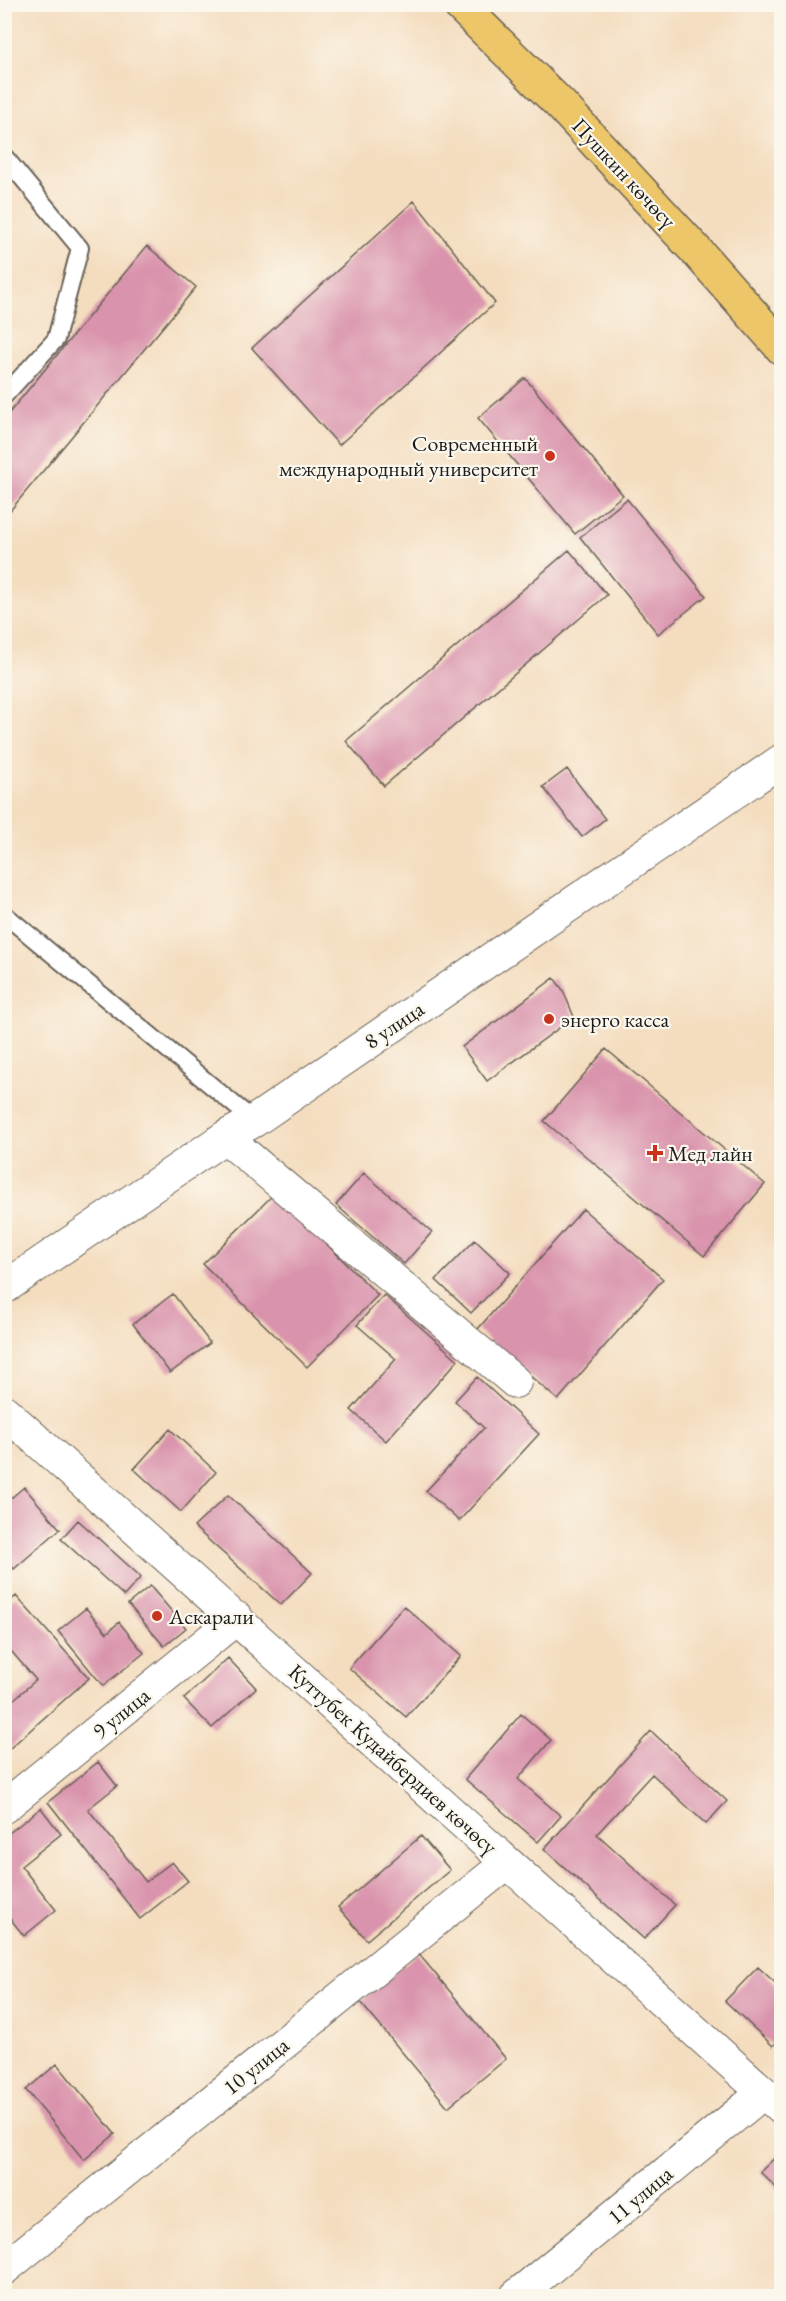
<svg xmlns="http://www.w3.org/2000/svg" width="786" height="2301" font-family="'EB Garamond',serif">
  <rect width="100%" height="100%" fill="#fbf7ec"/>
  <filter id="ink" filterUnits="userSpaceOnUse"><feTurbulence type="fractalNoise" baseFrequency=".0167" numOctaves="2"/><feDisplacementMap in="SourceGraphic" scale="12" xChannelSelector="R" yChannelSelector="G"/><feConvolveMatrix kernelMatrix="1 2 1 2 8 2 1 2 1" color-interpolation-filters="sRGB"/></filter>
  <filter id="wash" filterUnits="userSpaceOnUse"><feTurbulence type="fractalNoise" baseFrequency=".008" numOctaves="4" result="noise"/><feDisplacementMap in="SourceGraphic" scale="24" xChannelSelector="R" yChannelSelector="G"/><feGaussianBlur stdDeviation="1.35" result="paint"/><feColorMatrix in="noise" values="0 0 0 0 0 0 0 0 0 0 0 0 0 0 0 0 0 1.4 0 .05"/><feComposite in="paint" operator="in"/></filter>
  <g filter="url(#wash)">
    <rect width="100%" height="100%" fill="#f4ddbf"/>
    <g id="blocks">
      <!-- building -->
      <path fill="#d993ac" d="M414,201L495,303L339,445L252,348Z
        M147,246L196,287L4,518V419Z
        M525,378L623,495L575,534L478,418Z
        M627,499L706,596L658,634L580,537Z
        M569,550L607,595L384,786L346,741Z
        M567,769L605,819L582,837L543,787Z
        M554,978L563,990L574,1017L487,1081L462,1047Z
        M606,1049L765,1184L704,1256L544,1121Z
        M364,1173L432,1232L404,1264L336,1205Z
        M275,1193L378,1295L307,1367L203,1264Z
        M583,1209L663,1279L558,1400L477,1330Z
        M475,1240L510,1273L471,1313L436,1280Z
        M173,1294L210,1343L170,1373L133,1324Z
        M384,1295L458,1360L386,1441L351,1410L396,1359L357,1325Z
        M477,1377L539,1434L459,1521L426,1491L484,1428L455,1401Z
        M170,1429L216,1472L181,1512L134,1469Z
        M24,1487L60,1529L14,1569L4,1557V1504Z
        M228,1495L312,1573L281,1605L194,1527Z
        M78,1520L141,1577L124,1596L61,1539Z
        M150,1586L186,1628L164,1646L128,1604Z
        M16,1596L89,1678L9,1749L4,1744V1708L36,1680L5,1644V1606Z
        M404,1606L461,1656L406,1717L349,1668Z
        M86,1608L107,1633L119,1622L144,1653L103,1686L58,1631Z
        M228,1658L256,1688L212,1728L184,1699Z
        M521,1714L551,1740L518,1779L561,1816L538,1842L465,1779Z
        M651,1731L727,1801L706,1824L652,1774L597,1834L675,1905L644,1939L544,1849Z
        M98,1762L117,1786L88,1809L146,1882L172,1862L188,1881L140,1919L48,1802Z
        M41,1808L61,1834L21,1866L56,1910L24,1936L4,1911V1837Z
        M421,1836L450,1870L367,1940L338,1907Z
        M418,1953L506,2059L448,2107L360,2002Z
        M758,1967L782,1989V2037L773,2046L725,2001Z
        M57,2064L115,2134L84,2160L26,2090Z
        M782,2151V2193L760,2172Z"/>
    </g>
  </g>
  <g filter="url(#ink)">
    <use href="#blocks" fill-opacity="0" stroke="#686055" stroke-width="1.5"/>
    <g fill="none" stroke-linecap="round" stroke-linejoin="round">
      <!-- lane casing -->
      <g stroke="#686055" stroke-width="20">
        <path id="lane" d="M4,156L80,248L56,339L4,396
          M4,914L254,1121"/>
      </g>
      <!-- street casing -->
      <g stroke="#686055" stroke-width="34">
        <path id="street" d="M225,1137L515,1382
          M4,1288L225,1137L254,1121L782,760
          M4,1411L782,2109
          M4,1807L237,1618
          M4,2269L507,1863
          M516,2296L763,2093"/>
      </g>
      <!-- highway casing -->
      <g stroke="#686055" stroke-width="36">
        <path id="highway" d="M459,4L561,105L701,256L782,348"/>
      </g>
      <!-- lane -->
      <use href="#lane" stroke="#fff" stroke-width="16"/>
      <!-- street -->
      <use href="#street" stroke="#fff" stroke-width="32"/>
      <!-- highway -->
      <use href="#highway" stroke="#ecc669" stroke-width="33"/>
    </g>
  </g>
  <!-- markers -->
  <g fill="#c8321e" stroke="#fbf7ec" stroke-width="2">
    <circle cx="550" cy="456" r="6"/>
    <circle cx="549" cy="1019" r="6"/>
    <path d="M652 1144h6v6h6v6h-6v6h-6v-6h-6v-6h6z"/>
    <circle cx="157" cy="1616" r="6"/>
  </g>
  <g text-anchor="middle" dominant-baseline="central" stroke-width="4.5" stroke-linejoin="round" paint-order="stroke">
    <!-- street labels -->
    <g font-size="22" fill="#1c1c1c" stroke="#fbf7ec">
      <text transform="translate(624 173) rotate(47)">Пушкин көчөсү</text>
      <text transform="translate(394 1025) rotate(-34)">8 улица</text>
      <text transform="translate(121 1713) rotate(-39)">9 улица</text>
      <text transform="translate(393 1759) rotate(42)">Куттубек Кудайбердиев көчөсү</text>
      <text transform="translate(256 2066) rotate(-39)">10 улица</text>
      <text transform="translate(640 2195) rotate(-40)">11 улица</text>
    </g>
    <!-- poi labels -->
    <g font-size="22" fill="#1c1c1c" stroke="#fbf7ec" text-anchor="start">
      <text x="538" y="443" text-anchor="end">Современный<tspan x="538" dy="25">международный университет</tspan></text>
      <text x="561" y="1019">энерго касса</text>
      <text x="668" y="1153">Мед лайн</text>
      <text x="169" y="1616">Аскарали</text>
    </g>
  </g>
  <!-- margin -->
  <rect width="786" height="2301" fill="none" stroke="#fbf7ec" stroke-width="24"/>
</svg>
